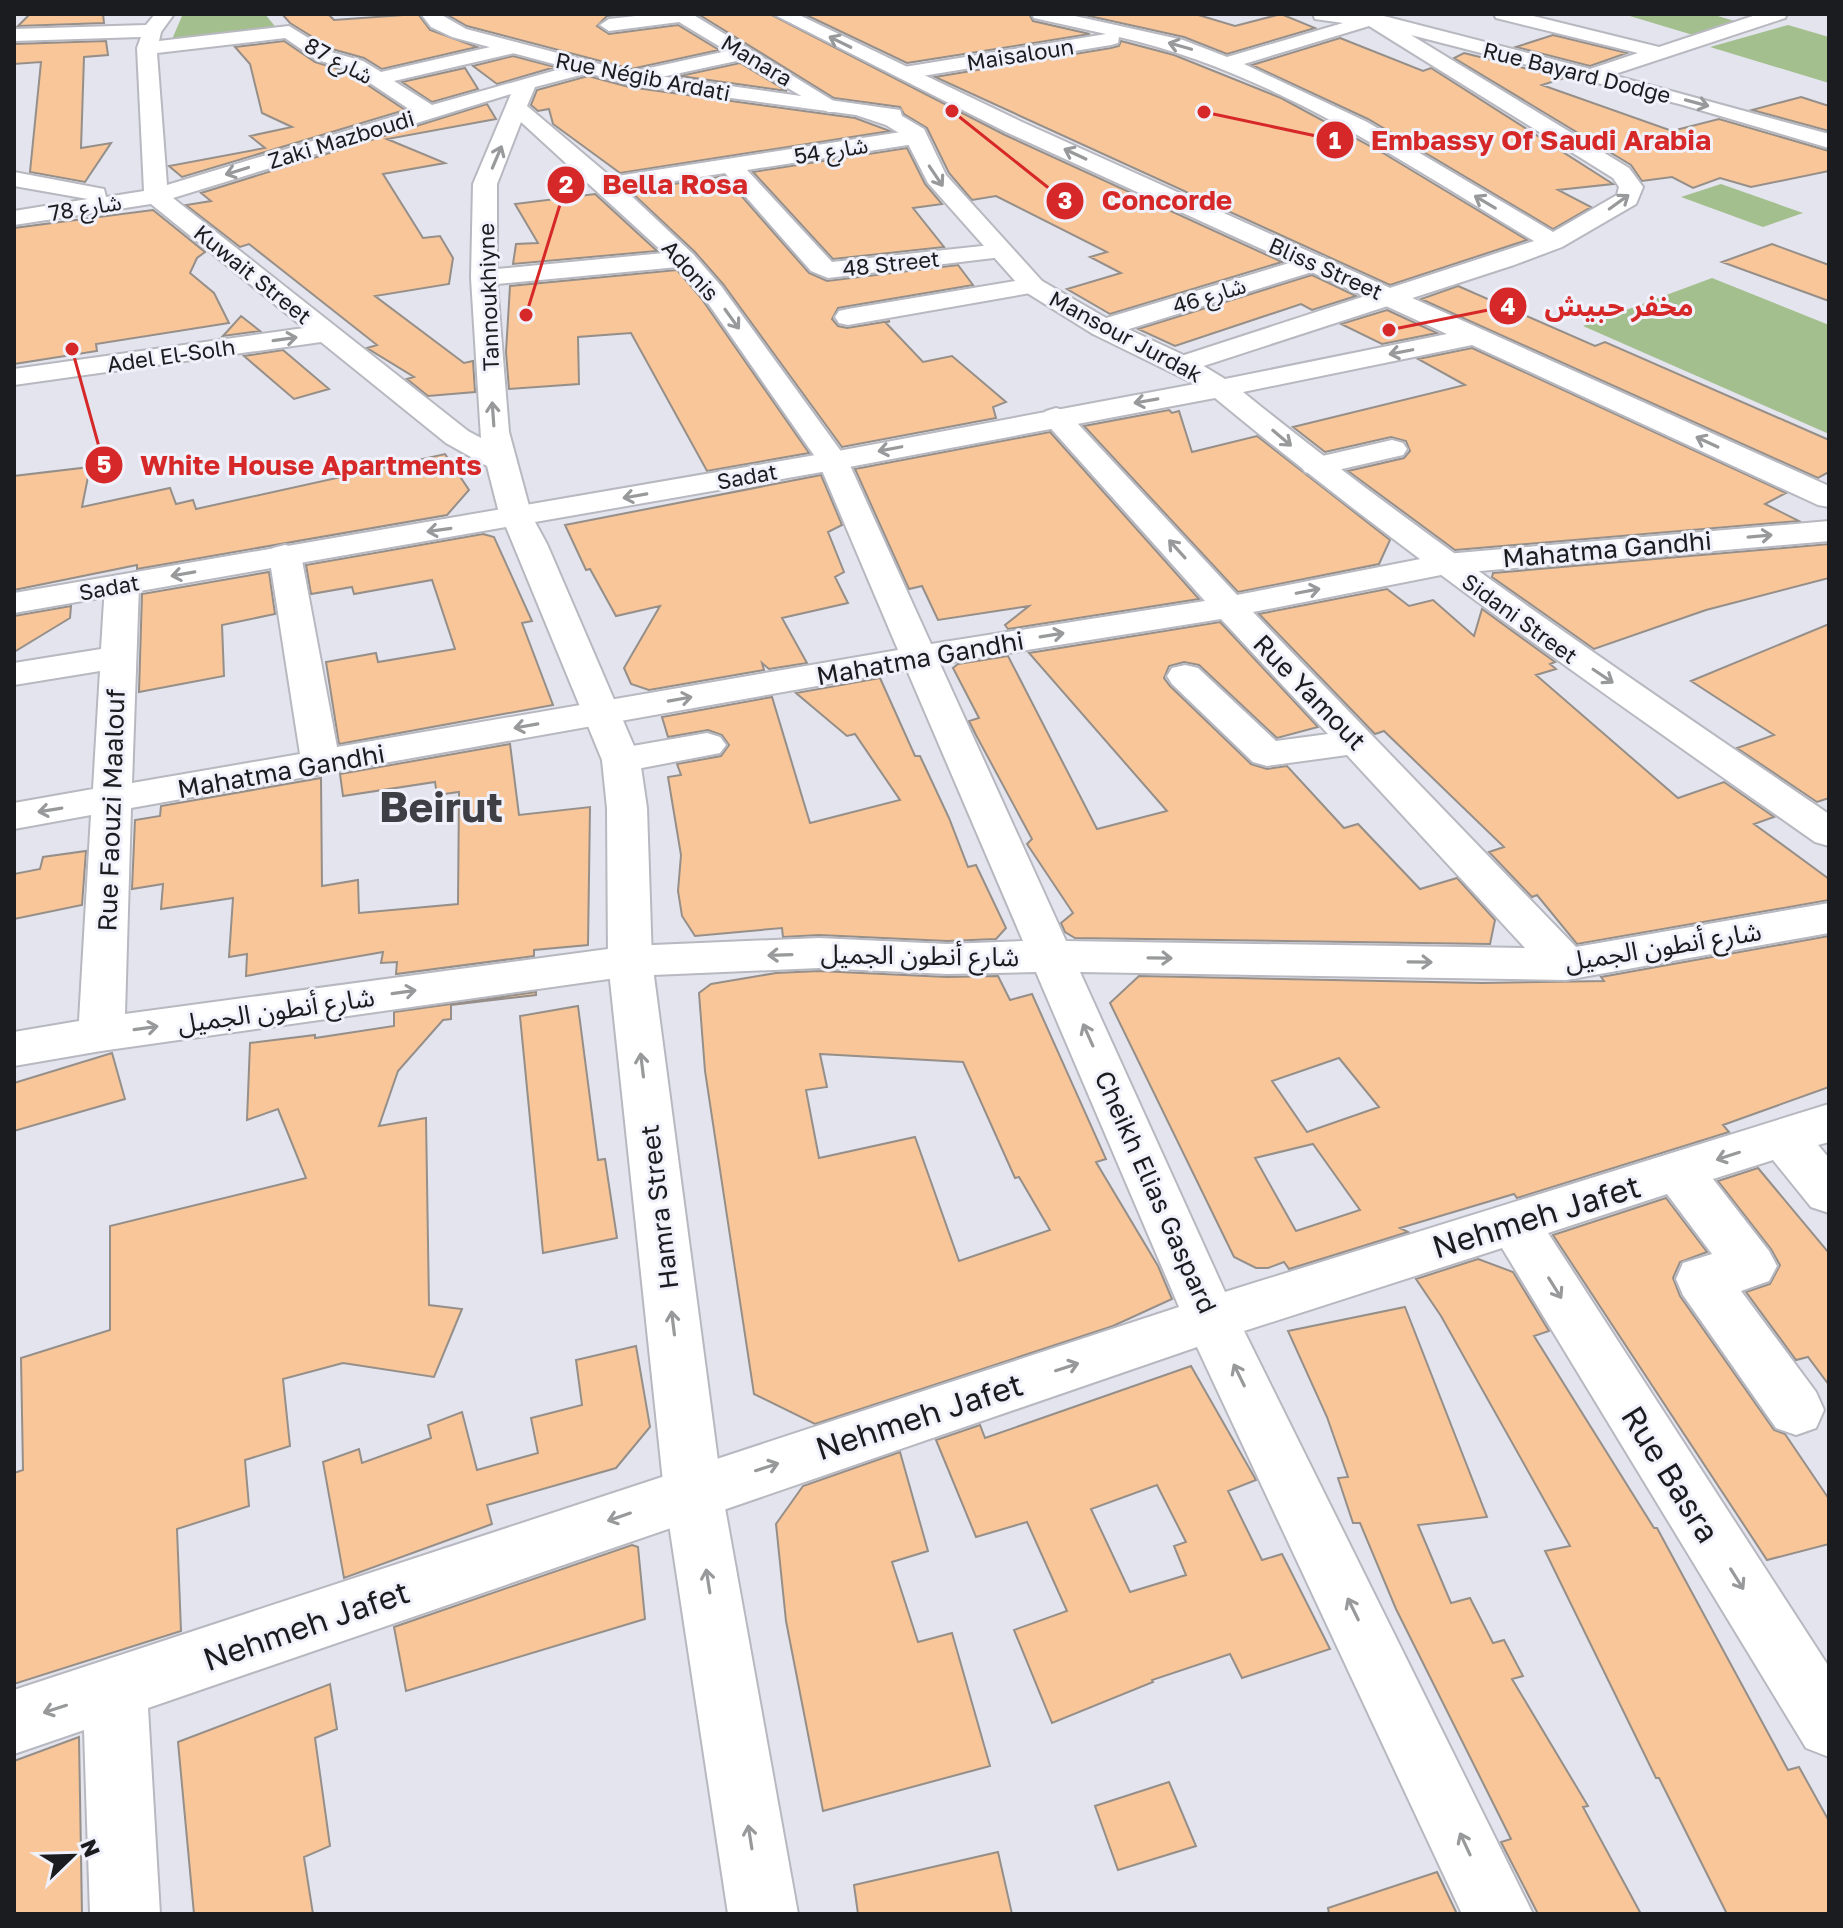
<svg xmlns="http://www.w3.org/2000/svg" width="1843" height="1928" font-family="'Golos Text','Noto Sans Arabic',sans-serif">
  <rect width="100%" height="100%" fill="#e3e4ed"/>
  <!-- green -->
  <path fill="#a4bf8e" d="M193,14H265L278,30L170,44L182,16Z
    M1623,14H1711L1738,22L1693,35Z
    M1788,25L1829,37V83L1710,47Z
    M1721,184L1803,213L1763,227L1681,197Z
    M1712,278L1829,325V434L1583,326Z"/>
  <!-- building -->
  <path fill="#f8c699" stroke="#968f89" stroke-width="2" fill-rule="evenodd" d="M30,14H103L104,23L18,26Z
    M282,14H328L334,20L418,14L430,30L477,47L382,69L364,58L332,49L290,23Z
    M446,14H626L607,16L597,26L609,34L678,25L719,50L631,69L467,26Z
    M698,14H770L1005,135L1282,262L1110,314L1067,289L1121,273L1090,257L1107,252L996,196L972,200L949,173L927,128L904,114L900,107L834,98Z
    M804,14H1029L1033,21L1090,34L907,63Z
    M1080,14H1195L1235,26L1281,14L1315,28L1227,54L1184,37Z
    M1553,35L1627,53L1590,66L1516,47Z
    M1340,38L1423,71L1431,68L1613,184L1558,190L1591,207L1553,229L1368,119L1252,65Z
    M106,41L108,55L84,57L81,148L111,143L85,182L30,172L41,62L14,64V44Z
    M284,41L315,62L348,72L405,110L182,177L169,166L265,148L250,136L292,127L262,113L250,64L235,47Z
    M1121,41L1174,55L1281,98L1383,153L1527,240L1390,285L935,77L1111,48L1119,46Z
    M1464,53L1564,78L1542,85L1672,131L1719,119L1829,151V171L1751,187L1720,178L1693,188L1672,177L1642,181L1631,165L1454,58Z
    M513,56L555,67L497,84L473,66Z
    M740,63L787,91L680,76Z
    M465,68L478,89L432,102L402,82Z
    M588,76L629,87L855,118L890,131L620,173L553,124L549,109L538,111L531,105L537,90Z
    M1801,97L1829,106V131L1752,110Z
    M487,104L496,119L387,139L445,163L383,174L423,238L440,236L453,258L449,284L375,296L464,363L473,361L475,392L428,396L407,379L414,377L367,348L377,345L249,244L240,247L186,205L211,201L201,193Z
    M907,148L925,184L942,204L913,208L944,247L833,259L753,172Z
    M724,176L809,273L827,281L958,265L973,285L838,308L832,319L838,326L847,328L890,321L886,323L923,362L952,356L1006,402L993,407L996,418L842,447L723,284L695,252L630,191Z
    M595,194L657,251L513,264L516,244L538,243L515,204Z
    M153,210L205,252L197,258L190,273L214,293L229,323L96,344L97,351L14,364V228Z
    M1772,244L1829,265V301L1722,262Z
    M677,270L701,298L809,453L707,471L631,333L578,337L579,384L509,389L506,352L510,286Z
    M1312,275L1356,296L1312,310L1301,304L1175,346L1138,329Z
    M1458,286L1595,346L1605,342L1829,440V472L1818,478L1421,299Z
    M1387,310L1437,333L1382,344L1341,324Z
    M241,316L260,331L223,336Z
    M1472,348L1786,493L1765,504L1799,521L1455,550L1348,471L1404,458L1410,451L1406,441L1391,437L1325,452L1293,427L1465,385L1418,359Z
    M283,350L329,389L294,399L244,356Z
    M1169,410L1172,413L1179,411L1192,452L1257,436L1390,540L1379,564L1238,592L1084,426Z
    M1050,432L1199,599L1008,629L1005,625L1029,606L938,620L922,586L909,589L855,469Z
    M445,454L469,490L447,515L137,569V565L14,590V476L90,467L82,507L170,488L176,504L193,500L196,509Z
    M821,475L842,525L828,532L844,572L835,577L848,603L782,618L807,663L769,669L762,663L764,670L649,690L631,684L624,668L660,606L616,616L590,569L586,570L565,525Z
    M483,534L494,537L532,621L522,623L553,705L339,744L326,662L376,653L378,662L455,649L432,580L354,594L352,587L311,594L306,565Z
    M1829,544V578L1706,610L1594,649L1492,577L1493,573Z
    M269,572L275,614L222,625L224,676L139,692L142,594Z
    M1387,589L1409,606L1433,600L1474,636L1482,609L1555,662L1550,664L1556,669L1536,675L1678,798L1724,782L1774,817L1754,824L1829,879V900L1577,944L1537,895L1532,897L1489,852L1504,847L1384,731L1375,734L1259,614Z
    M71,606L70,618L14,652V616Z
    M1220,622L1318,727L1277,738L1199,665L1184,662L1169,666L1164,678L1170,686L1251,764L1267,769L1287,766L1344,828L1358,824L1420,889L1457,878L1495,920L1490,944L1075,938L1065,932L1061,923L1073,913L1027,844L1032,839L976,735L969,721L979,718L953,668L958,664L1008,656L1097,829L1167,811L1029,653Z
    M1829,624V798L1817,802L1737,748L1774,735L1691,681Z
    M880,678L915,756H920L949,818L968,867L976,865L1006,928L996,939L947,941L819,935L783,937L782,928L695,936L682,916L678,891L681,855L668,777L681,775L677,764L721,756L729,745L722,735L708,730L668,737L662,717L772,697L810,823L900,800L855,734L847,736L796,693Z
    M510,744L519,815L590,807L588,945L534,950V956L396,974L397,962L381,963L383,952L246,976L247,954L229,957L233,898L161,909L163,884L132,889L135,820L160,816L161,806L321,778L322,886L358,880L359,913L458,904L459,792L437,795L435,782L343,796L340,774Z
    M86,851L82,905L14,919V874L40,869L43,857Z
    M1829,936V1087L1723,1125L1729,1132L1517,1198L1514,1194L1400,1228L1408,1232L1289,1269L1284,1262L1268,1268H1256L1234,1257L1110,1003L1139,976L1482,983L1604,981L1601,977ZM1339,1058L1379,1107L1307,1132L1272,1081ZM1313,1144L1360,1210L1296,1231L1255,1158Z
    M819,971L947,977L998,976L1010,1000L1032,994L1106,1159L1096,1162L1158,1266L1172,1299L1113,1326L815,1424L754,1394L705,1071L699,993L711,984L776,973ZM820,1054L963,1062L1015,1178L1019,1177L1050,1230L959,1261L915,1137L819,1158L806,1090L827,1087Z
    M536,992V995L451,1005V1019L443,1020L398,1071L379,1126L426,1118L429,1305L462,1309L434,1377L343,1363L283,1379L290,1446L245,1460L249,1506L177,1529L181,1631L14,1684V1473L23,1470L21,1358L110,1330V1226L306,1178L278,1109L247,1120L250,1043L315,1035V1038L394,1026V1012Z
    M578,1006L598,1160L605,1159L617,1238L543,1253L520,1016Z
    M112,1053L125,1099L14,1131V1083Z
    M1758,1168L1829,1253V1385L1808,1357L1796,1360L1746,1292L1770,1284L1780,1265L1771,1249L1718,1181Z
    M1666,1198L1707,1252L1680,1262L1673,1278L1680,1296L1774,1430L1785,1434L1829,1499V1544L1767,1560L1553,1235Z
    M1478,1259L1513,1272L1549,1331L1534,1336L1654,1528H1657L1788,1770L1799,1767L1829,1821V1914H1727L1659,1778H1656L1545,1551L1570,1546L1441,1316L1416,1279Z
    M1405,1307L1487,1517L1418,1525L1451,1603L1470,1598L1493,1643L1504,1640L1523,1676L1512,1679L1588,1806L1583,1807L1641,1914H1538L1501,1842L1511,1839L1396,1609L1360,1523H1353L1338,1478L1348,1477L1327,1417L1288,1331Z
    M636,1346L650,1427L616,1468L487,1505L492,1524L344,1578L323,1462L359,1449L362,1463L431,1438L428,1425L462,1412L477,1470L538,1453L531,1418L582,1405L576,1360Z
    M1191,1366L1256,1480L1228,1491L1262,1560L1282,1554L1330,1649L1242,1678L1230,1654L1152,1680L1153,1682L1052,1723L1014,1630L1067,1611L1027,1522L976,1537L936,1440L980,1425L985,1438ZM1157,1485L1186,1542L1174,1546L1186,1575L1130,1592L1091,1509Z
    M900,1452L928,1551L892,1562L918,1642L952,1633L990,1766L823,1811L786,1621L776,1524L803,1486Z
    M632,1545L638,1547L645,1619L406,1691L394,1627Z
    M330,1684L337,1729L315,1738L330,1846L304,1857L313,1914H194L178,1742Z
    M79,1737L82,1914H14V1761Z
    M1169,1782L1196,1846L1118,1870L1095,1806Z
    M998,1852L1012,1914H858L854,1885Z
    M1437,1872L1457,1914H1329L1328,1908Z"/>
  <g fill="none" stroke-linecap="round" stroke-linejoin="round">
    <!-- street casing -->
    <g stroke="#b7b8c0" stroke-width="4">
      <path id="street" d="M155,14H174L161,32L159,41L289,26L331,52L363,61L381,72L512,42L522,48L519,52L394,81L432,105L585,62L592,64L595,68L592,72L535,87L527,106L611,177L914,130L922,132L925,137L914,144L747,170L832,262L1001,244L1010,246L1013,251L1010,256L828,278L811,271L725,173L624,189L693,254L721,286L848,461L931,644L1205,601L1046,423L1041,417L1046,411L1056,408L1066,411L1237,595L1446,554L1829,521V541L1446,574L1253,612L1576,947L1829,903V933L1566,980L1080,972L1225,1292L1829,1104V1142L1818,1145L1829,1158V1213L1811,1207L1773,1160L1713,1179L1769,1251L1777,1266L1769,1281L1741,1291L1816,1392L1824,1410L1816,1428L1796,1435L1776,1428L1683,1295L1676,1279L1683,1263L1712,1254L1667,1194L1548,1233L1829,1667V1757L1806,1748L1502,1248L1244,1331L1533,1914H1462L1197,1347L148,1708L160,1914H90L84,1730L14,1754V1690L1179,1307L1036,972L947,974L819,968L630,976L101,1051L14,1066V1032L79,1021L91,815L14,829V803L93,789L100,671L14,685V663L101,649L105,585L110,578L122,575L134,578L139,585L132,783L300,754L269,555L273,548L285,545L297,548L301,555L337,747L898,650L818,461L703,296L678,267L497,284L509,432L532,517L527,524L516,527L505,524L500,517L487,466L446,443L321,342L14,385V369L304,328L151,204L14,225V211L88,199L14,186V172L104,189L106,197L144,191L137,48L141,37L14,41V29L146,25ZM285,38L317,60L349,69L412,111L167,185L157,53ZM511,94L473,184L471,278L481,438L468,431L173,198ZM521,122L664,253L497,269V184ZM1221,619L1328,734L1276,741L1198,668L1185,665L1172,668L1167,676L1172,684L1253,762L1267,766L1347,755L1525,948L1066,941L940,664ZM907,670L1023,941L947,944L819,938L630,946L125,1014L131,808Z
        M653,14H692L845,108L842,112H828L741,60L629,84L622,82L619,78L622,74L727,51L679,22L609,31L600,25L609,19Z
        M1032,14H1066L1183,40L1227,57L1343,23L1315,19L1313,14H1376L1590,69L1638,53L1496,18L1494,14H1525L1659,47L1759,14H1787L1785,18L1612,75L1829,134V148L1683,105L1411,35L1629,168L1643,187L1636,204L1562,247L1514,265L1182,373L1172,371L1168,365L1172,359L1534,241C1403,162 1270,71 1119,37L1118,43L1111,45L904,79L894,73L904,67L1106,34L1034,18ZM1369,26L1613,178L1619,187L1617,195L1553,232L1367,122L1244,64Z
        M1316,255L1325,258L1329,263L1325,268L1113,334H1093L1090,328L1093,322Z
        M1033,278L1042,281L1046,286L1042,291L848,325L839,323L835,317L839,311L848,309Z
        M1392,440L1403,443L1407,449L1403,455L1316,475L1305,472L1301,466L1305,460Z
        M707,733L720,737L726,745L720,753L621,772L607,768L602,760L607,752L621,748Z"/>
    </g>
    <!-- secondary casing -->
    <g stroke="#b7b8c0" stroke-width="4">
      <path id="secondary" d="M421,14H440L466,29L630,72L900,110L902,116L924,129L946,175L1042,281L1113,322L1192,359L1225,379L1447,334L1006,132L773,14H797L1022,122L1829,486V507L1818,505L1472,345L1243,392C1431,544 1630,678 1829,814V846L1815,842C1611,699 1407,557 1215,398L833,470L535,522L547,544L640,760L647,808L652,961L722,1491L798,1914H728L664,1491L608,961L607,808L602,760L506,527L14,613V593L833,452L1195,384L1093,334L1024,291L928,183L904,136L886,125L856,115L629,84L452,37L431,27Z"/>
    </g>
    <!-- street -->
    <use href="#street" fill="#fff" fill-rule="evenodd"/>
    <!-- secondary -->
    <use href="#secondary" fill="#fff" fill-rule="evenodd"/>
  </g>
  <!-- one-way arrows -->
  <defs><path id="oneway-shaft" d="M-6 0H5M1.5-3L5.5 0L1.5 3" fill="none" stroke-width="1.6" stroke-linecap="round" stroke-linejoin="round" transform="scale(2)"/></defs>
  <g stroke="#98999a">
    <use href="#oneway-shaft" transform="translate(840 42) rotate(-154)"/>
    <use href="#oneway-shaft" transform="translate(1180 46) rotate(-164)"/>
    <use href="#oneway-shaft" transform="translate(1697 103) rotate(15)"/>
    <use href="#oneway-shaft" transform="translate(1075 154) rotate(-155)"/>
    <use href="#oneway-shaft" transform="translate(497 157) rotate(-67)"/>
    <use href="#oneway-shaft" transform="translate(237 171) rotate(163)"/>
    <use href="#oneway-shaft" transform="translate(936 176) rotate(56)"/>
    <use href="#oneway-shaft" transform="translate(1485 202) rotate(-149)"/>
    <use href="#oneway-shaft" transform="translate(1619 202) rotate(-36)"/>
    <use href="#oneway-shaft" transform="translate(732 319) rotate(54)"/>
    <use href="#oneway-shaft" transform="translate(285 339) rotate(-8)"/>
    <use href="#oneway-shaft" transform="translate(1401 352) rotate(169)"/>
    <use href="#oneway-shaft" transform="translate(1146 401) rotate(170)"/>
    <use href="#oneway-shaft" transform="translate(493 414) rotate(-94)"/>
    <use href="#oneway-shaft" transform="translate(1282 438) rotate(40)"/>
    <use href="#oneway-shaft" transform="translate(1707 442) rotate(-155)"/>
    <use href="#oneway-shaft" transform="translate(890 449) rotate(169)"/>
    <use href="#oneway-shaft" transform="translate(635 496) rotate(170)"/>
    <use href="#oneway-shaft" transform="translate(439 530) rotate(172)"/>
    <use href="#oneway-shaft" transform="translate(1760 536) rotate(-5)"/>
    <use href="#oneway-shaft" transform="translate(1177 549) rotate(-132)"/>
    <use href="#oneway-shaft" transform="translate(183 574) rotate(170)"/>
    <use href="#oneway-shaft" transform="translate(1308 591) rotate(-11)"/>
    <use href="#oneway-shaft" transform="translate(1052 635) rotate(-9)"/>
    <use href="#oneway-shaft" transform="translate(1603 676) rotate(34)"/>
    <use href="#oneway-shaft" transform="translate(680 699) rotate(-10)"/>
    <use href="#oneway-shaft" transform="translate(526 726) rotate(170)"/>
    <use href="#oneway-shaft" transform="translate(50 810) rotate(171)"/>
    <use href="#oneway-shaft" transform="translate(780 955) rotate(178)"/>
    <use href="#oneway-shaft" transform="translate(1160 958) rotate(1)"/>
    <use href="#oneway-shaft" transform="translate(1420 962) rotate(1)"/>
    <use href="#oneway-shaft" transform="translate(404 992) rotate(-8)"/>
    <use href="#oneway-shaft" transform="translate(146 1028) rotate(-8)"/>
    <use href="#oneway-shaft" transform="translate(1088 1035) rotate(-114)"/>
    <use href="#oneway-shaft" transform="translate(642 1065) rotate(-97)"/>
    <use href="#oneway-shaft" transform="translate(1728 1156) rotate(162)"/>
    <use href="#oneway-shaft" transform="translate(1555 1288) rotate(58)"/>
    <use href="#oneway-shaft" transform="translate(673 1323) rotate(-97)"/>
    <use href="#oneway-shaft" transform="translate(1067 1367) rotate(-18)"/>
    <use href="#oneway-shaft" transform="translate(1239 1375) rotate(-116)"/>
    <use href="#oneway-shaft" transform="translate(767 1467) rotate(-18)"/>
    <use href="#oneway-shaft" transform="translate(619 1517) rotate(161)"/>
    <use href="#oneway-shaft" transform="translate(1737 1579) rotate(58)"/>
    <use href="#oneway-shaft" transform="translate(708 1581) rotate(-99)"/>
    <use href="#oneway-shaft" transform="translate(1353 1609) rotate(-116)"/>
    <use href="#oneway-shaft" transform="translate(55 1709) rotate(162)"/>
    <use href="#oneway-shaft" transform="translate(750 1837) rotate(-99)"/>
    <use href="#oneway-shaft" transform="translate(1465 1844) rotate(-115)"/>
  </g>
  <g text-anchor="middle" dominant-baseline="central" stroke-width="6" stroke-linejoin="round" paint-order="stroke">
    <!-- far-street labels -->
    <g font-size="22" fill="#1b1c1f" stroke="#f0f1fa">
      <text transform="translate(1020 54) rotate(-9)">Maisaloun</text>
      <text transform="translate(339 60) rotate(28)">شارع 87</text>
      <text transform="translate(757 60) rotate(31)">Manara</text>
      <text transform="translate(1577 72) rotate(14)">Rue Bayard Dodge</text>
      <text transform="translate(643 76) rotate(11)">Rue Négib Ardati</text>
      <text transform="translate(341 139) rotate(-17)">Zaki Mazboudi</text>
      <text transform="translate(831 150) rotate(-9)">شارع 54</text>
      <text transform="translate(85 207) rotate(-9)">شارع 78</text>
      <text transform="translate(891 263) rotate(-6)">48 Street</text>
      <text transform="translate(1326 268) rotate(24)">Bliss Street</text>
      <text transform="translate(691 270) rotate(48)">Adonis</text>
      <text transform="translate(253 274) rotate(39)">Kuwait Street</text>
      <text transform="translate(1209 295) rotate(-17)">شارع 46</text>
      <text transform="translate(488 297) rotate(-92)">Tannoukhiyne</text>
      <text transform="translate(1126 336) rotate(28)">Mansour Jurdak</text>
      <text transform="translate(171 355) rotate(-8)">Adel El-Solh</text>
      <text transform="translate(747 476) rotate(-10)">Sadat</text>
      <text transform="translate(109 587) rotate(-10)">Sadat</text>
      <text transform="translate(1520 618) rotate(36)">Sidani Street</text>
    </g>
    <!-- street labels -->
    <g font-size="26" fill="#1b1c1f" stroke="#f0f1fa">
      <text transform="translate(1607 549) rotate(-5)">Mahatma Gandhi</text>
      <text transform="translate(920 658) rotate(-10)">Mahatma Gandhi</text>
      <text transform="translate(1310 692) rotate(46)">Rue Yamout</text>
      <text transform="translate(281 771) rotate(-10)">Mahatma Gandhi</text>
      <text transform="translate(111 810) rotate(-88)">Rue Faouzi Maalouf</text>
      <text transform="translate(1663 946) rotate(-9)">شارع أنطون الجميل</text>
      <text transform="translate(920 955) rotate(1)">شارع أنطون الجميل</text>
      <text transform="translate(276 1010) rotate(-8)">شارع أنطون الجميل</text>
      <text transform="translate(1156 1192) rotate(66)">Cheikh Elias Gaspard</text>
      <text transform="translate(659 1207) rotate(-97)">Hamra Street</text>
    </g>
    <!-- near-street labels -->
    <g font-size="32" fill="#1b1c1f" stroke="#f0f1fa">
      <text transform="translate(1536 1216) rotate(-17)">Nehmeh Jafet</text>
      <text transform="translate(919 1416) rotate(-18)">Nehmeh Jafet</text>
      <text transform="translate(1671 1474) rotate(58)">Rue Basra</text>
      <text transform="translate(306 1625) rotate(-19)">Nehmeh Jafet</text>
    </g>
    <!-- town labels -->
    <g font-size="42" font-weight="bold" fill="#3e3e45" stroke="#f0f1fa">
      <text x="441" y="806">Beirut</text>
    </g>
  </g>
  <!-- callouts -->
  <path fill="none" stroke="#d62828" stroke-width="3" d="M1204 112L1335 140M526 315L566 185M952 111L1065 201M1389 330L1508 306M72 349L104 465"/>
  <g fill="#d62828" stroke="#f0f1fa" stroke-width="3">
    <circle cx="1204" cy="112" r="8"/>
    <circle cx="526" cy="315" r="8"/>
    <circle cx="952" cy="111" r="8"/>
    <circle cx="1389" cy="330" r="8"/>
    <circle cx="72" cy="349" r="8"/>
    <circle cx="1335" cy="140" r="20"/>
    <circle cx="566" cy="185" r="20"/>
    <circle cx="1065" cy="201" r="20"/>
    <circle cx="1508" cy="306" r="20"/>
    <circle cx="104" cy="465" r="20"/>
  </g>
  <g font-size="24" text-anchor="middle" font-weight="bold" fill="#fff">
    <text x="1335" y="149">1</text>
    <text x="566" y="193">2</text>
    <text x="1065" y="209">3</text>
    <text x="1508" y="315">4</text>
    <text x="104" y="473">5</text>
  </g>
  <g font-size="28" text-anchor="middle" font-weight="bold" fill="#d62828" stroke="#f0f1fa" stroke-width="6" stroke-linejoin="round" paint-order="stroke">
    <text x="1541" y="150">Embassy Of Saudi Arabia</text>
    <text x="675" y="194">Bella Rosa</text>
    <text x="1167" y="210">Concorde</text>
    <text x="1619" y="316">مخفر حبيش</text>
    <text x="311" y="475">White House Apartments</text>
  </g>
  <!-- border -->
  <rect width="1843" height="1928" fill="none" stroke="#1b1c1f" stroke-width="32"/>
  <!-- north arrow -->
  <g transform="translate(72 1856) rotate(67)" stroke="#f0f1fa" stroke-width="6" paint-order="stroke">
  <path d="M0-6L14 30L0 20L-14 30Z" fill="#1b1c1f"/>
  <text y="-12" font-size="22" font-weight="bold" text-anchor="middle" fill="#1b1c1f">N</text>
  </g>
</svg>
